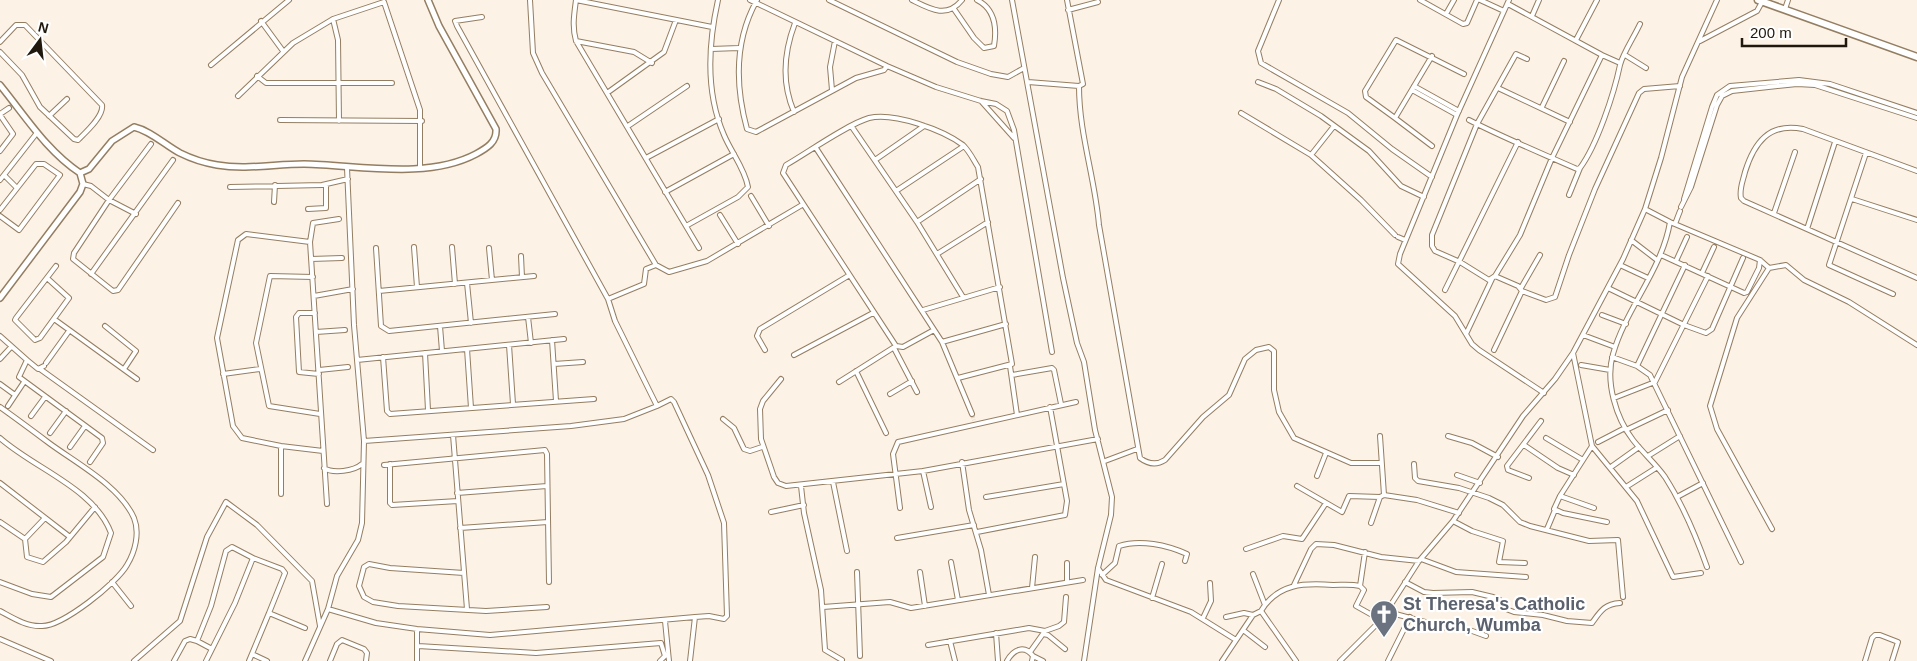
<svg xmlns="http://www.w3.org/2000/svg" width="1917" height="661" font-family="Arial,sans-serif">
  <rect width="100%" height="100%" fill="#fcf2e6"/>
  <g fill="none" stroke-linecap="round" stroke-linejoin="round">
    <!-- minor-tunnel -->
    <path stroke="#dbd1c5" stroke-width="4" stroke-dasharray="4 2" stroke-linecap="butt" d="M972,414L974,420"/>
    <!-- minor casing -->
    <g stroke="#947e62" stroke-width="6">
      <path id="minor" d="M530,0L533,53L542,73L656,265L669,272L707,261L802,205
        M750,0L887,66L936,87L981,101L996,104L1007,111L1014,130L1052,352
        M757,0C734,41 735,85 747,129L756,132L856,78L884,70L887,66
        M829,0L957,62L991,74L1008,77L1024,68
        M912,0C930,9 947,19 962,0
        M1012,0L1063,278L1077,343L1084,362L1095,430L1112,497L1111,515L1098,568L1084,661
        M1279,0L1258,51L1261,63L1348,113L1392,149L1432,177
        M1420,0L1463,24L1467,23L1477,0
        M1480,0L1504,11
        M1509,0L1457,115L1400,254L1398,264L1455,316L1472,344L1479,350L1544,393
        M384,2L420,110V167
        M1508,4L1602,55L1620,63
        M954,9L974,38L984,48L994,46C997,28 995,9 977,0
        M1785,9L1788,0
        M1068,10L1098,2
        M1446,14L1454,0
        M1532,16L1539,0
        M333,19L338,40L339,121
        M261,21L283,51
        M1576,40L1597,0
        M576,41L634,52L652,63
        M1700,41L1757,11L1762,2
        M0,42L16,25H25L102,105C104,116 86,132 78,140L74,139L40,107L22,75L0,52
        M711,49L739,48
        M1625,55L1646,68
        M1432,56L1395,118L1366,97L1365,91L1396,40L1464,74
        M1527,59L1516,54L1477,124L1432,235V246L1435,251L1460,262L1489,280L1495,276L1520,235L1552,158L1602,55
        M211,65L289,0
        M257,76L266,83H392
        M1028,82L1079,86L1083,84L1067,0
        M1258,82L1276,89L1321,116L1369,151L1401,186L1424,197
        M1079,86C1079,134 1095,178 1099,225L1140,458C1148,464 1157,465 1165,460L1203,417L1229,395L1245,359L1256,350L1269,347L1274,351V390L1279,412L1294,438L1351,463H1381
        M1414,86L1459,111
        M1498,88L1570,122
        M832,90L830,67L835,41
        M1412,90L1457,115
        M607,93L664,52L676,20
        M238,96L293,43L333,19L384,2
        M981,101L1014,138
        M1542,107L1564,61
        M794,112C781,82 784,52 795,23
        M1241,113L1311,155L1361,200L1395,235
        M0,114L9,108
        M0,115L13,134L0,151
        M49,116L67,99
        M1395,118L1432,146
        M280,120L422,121
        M1469,120C1504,138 1541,153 1577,169L1580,168C1597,145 1614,94 1620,65C1623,53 1634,37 1640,24
        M628,126L687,86
        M852,127L917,222L963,297
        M151,144L109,200L74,253L73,259L113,291L118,290L178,203
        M816,148L942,342L972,414
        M1866,153L1829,265L1893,294
        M1311,155L1334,126
        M646,158L719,119
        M875,160L924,126
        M1917,171L1803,129C1769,122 1754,143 1745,172C1743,181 1739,189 1741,198L1744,201L1917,278
        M4,175L17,188
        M0,180L36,134
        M83,184L91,186L109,200L136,214
        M230,187L322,185L348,179
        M896,191L964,146
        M665,192L734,154
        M1569,195L1580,168
        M751,196L769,226
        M1684,199L1712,107L1717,95L1730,86L1799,80L1830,84L1917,113
        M1852,199L1917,220
        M274,202L275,185
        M1681,207L1691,187L1717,105L1722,96L1732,91L1797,84L1815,85L1917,118
        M308,209L326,208V184
        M1645,209L1670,222L1760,260L1769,268L1737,318L1710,406L1717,429L1772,529
        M0,210L36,164H44L60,175L19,230L0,216
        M1774,213L1795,152
        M720,215L738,244
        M917,222L981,179
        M1670,222C1662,270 1626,308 1613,354C1605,382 1616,418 1633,440C1643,453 1656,464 1665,477C1683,505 1696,536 1707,567
        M1675,224L1680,211
        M686,226L738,197L748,187C745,169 731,152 724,135C705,92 708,45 718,0
        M1807,229L1835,142
        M1398,237L1405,240
        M1631,240L1657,260
        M310,242L246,234L238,240L217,338L233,426L242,438L281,446L323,451
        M414,247L417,287
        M452,247L455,284
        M376,248L381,326L389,331L555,314
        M489,248L492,280
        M699,248L576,41C572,27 574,15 576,0L712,27
        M937,254L988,222
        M1661,255L1744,293L1747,292L1759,268L1760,260
        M521,256L522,277
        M311,259L342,258
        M1676,261L1687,237
        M1620,265L1648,278
        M1769,268L1786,265L1804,280L1849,302L1917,345
        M1702,273L1714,247
        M91,274L173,160
        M313,277L270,276L256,343L269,406L320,414
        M47,278L69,298L40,338L35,340L15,320L16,318L56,266
        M467,283L471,323
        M1521,288L1540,255
        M1608,288L1684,325L1706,333L1712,329L1743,258
        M1445,290L1518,142
        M379,291L534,276
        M1522,291L1546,300L1555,297L1569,255L1595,189L1639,93L1644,89L1680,86
        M314,296L353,289
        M608,299L644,284L646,269L656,265
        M923,310L1000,287
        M315,313H299L296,317L299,372L319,374
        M1602,315L1626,324
        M528,317L531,343
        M54,319L137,379
        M105,326L136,351L124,369
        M440,326L442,351
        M316,332L345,330
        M1466,334L1492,279
        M1583,335L1615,347
        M0,336L27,360L19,377L102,438L103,443L90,462
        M552,340L556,401
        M942,342L1006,324
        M509,345L513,404
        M896,346L783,173L786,165C807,153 848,124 869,118C894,112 943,130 963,145C970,152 973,159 978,167L1012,364L958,378
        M894,348L917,392
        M467,349L471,408
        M765,350L757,336L760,329L848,276
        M1494,350L1522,291L1518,286L1495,276
        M425,353L428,410
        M1573,353L1592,446L1637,501L1673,577L1701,573
        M794,355L873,313
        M383,357L387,411L390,414L594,399
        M1612,357L1637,366L1650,375L1741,562
        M0,359L11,347
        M27,360L38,369L44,366
        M357,360L564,339
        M46,363L69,331
        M554,364L583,362
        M1581,365L1610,370
        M1010,366L1017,415
        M1637,366L1685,265
        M40,369L153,450
        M319,370L348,367
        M856,371L886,433
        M223,374L260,369
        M1012,375L1052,368L1054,370L1061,404
        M781,379L763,401L760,409L761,439L774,477L778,483L786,486L923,471L1098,439
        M839,382L896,346L903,347L934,330
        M0,384L15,395
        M890,394L912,381
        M1614,398L1655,382L1708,276
        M8,406L24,382
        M0,407C17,419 33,431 49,443C76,463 120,486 134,518C140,533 135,552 127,565C117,583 63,626 42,626C27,627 13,618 0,611
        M31,416L45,397
        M723,419L734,428L744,449L750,451L762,447
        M1626,430L1668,410
        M50,433L66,411
        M453,435L467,609
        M1380,436L1384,495
        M1448,436L1472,443L1498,457
        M0,438C35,469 94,488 111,533L103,557L51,597L32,594L0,582
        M1546,438L1583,460
        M364,441L571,426L624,419L657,406
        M1598,442L1625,428
        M1524,445L1558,468L1574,475
        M281,446V494
        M1592,446L1560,496L1554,509L1563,513L1607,522
        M70,447L85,426
        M1648,456L1680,436
        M1105,461L1137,449
        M962,462L969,510L981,550L989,595
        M390,464V503L392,505L458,501
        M1414,464L1415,478L1418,481L1459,488L1489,498L1503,505L1520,522L1530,526L1589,541L1618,540L1623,597
        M384,465L545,450L547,454L549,582
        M1611,467L1639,447
        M324,468C333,474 354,471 362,464
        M923,471L931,507
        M1457,475L1480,483
        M1317,476L1326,453
        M1529,478L1508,470L1507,466L1541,421
        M833,482L847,551
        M0,483L70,537
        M801,486L804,513L821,590L825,650L842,660
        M1297,486L1342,512L1349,496L1380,497
        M1626,487L1656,468
        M457,493L547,486
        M1560,496L1594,508
        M986,497L1064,484
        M1677,497L1703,483
        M327,504L310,242L313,223L339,219
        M900,508L893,454L898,442L1076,402
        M771,512L804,505
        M1453,521L1472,531L1503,541L1499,562L1525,563
        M0,522L25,539L27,557L43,562L66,542L95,507
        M1371,523L1380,497L1384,495L1417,500L1459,513
        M460,528L548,522
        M1547,529L1555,510
        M977,532L1065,515L1067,501L1050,407
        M897,538L974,525
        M25,539L45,518
        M1246,549L1283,536L1302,539L1326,503
        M1421,559L1456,572L1526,577
        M951,562L958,600
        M1067,563V582
        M1098,568L1106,580L1191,612L1236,640
        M857,572L860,656
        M920,572L925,606
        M464,573L390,568L369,564L364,567L359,586L364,597L373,602L398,606L486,611L547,607
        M1253,574L1265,605
        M1102,575L1115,563L1119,546C1140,539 1167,545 1187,554L1185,561
        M112,582L131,606
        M1405,582L1424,592L1433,593L1472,592L1493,597L1500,600L1506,609L1514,612L1543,615L1567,621L1592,623C1600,612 1604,604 1620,603
        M1294,585L1311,549L1316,544L1334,545L1381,557L1419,561
        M1360,586L1365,552
        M1032,588L1035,557
        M1152,598L1162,564
        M823,607L890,602L911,608L1083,580
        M328,609L376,623L417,629L490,635L695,617L709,616L724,619L727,616L724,523L708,475L674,402L671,399L657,406L615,321L608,299L457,26L455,21L482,17
        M1388,612L1451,629L1464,628L1486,636
        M1226,617L1244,613L1253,615
        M1203,618L1211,601L1210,583
        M665,621L669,661
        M1243,630L1265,647
        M996,633L998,661
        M1043,634L1048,635L1065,649
        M0,639L51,661
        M950,641L955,661
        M928,645L1029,628L1045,631
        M418,646L536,653L661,643L665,656L660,661
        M212,649L197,641L211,606L226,551L232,547L253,558
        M1030,652L1045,631L1059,626L1064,622L1066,597
        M252,654L267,661
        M1033,656L1043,661
        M134,661L180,621L207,537L226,502L257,525L312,581L320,626
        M174,661L185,641L190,639L197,641
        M206,661L235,603L253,558L282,569L285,573L269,613
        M249,661L269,613L305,628
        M305,661L328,609L337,576L358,540L362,523L364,441L354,325L347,168
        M330,661L337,644L342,640L364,649L367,653L366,661
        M417,661V629
        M690,661L695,617
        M1007,661C1013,650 1024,644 1033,656L1032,661
        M1222,661L1253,615L1261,611
        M1296,661L1261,611C1278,583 1304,583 1333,585C1343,585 1351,584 1360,586L1364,590L1356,606L1381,620
        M1340,661L1381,620L1419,561L1453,521L1523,416L1555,379L1573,353L1623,259L1645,209L1661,158L1682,77L1717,0
        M1388,661L1410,617
        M1865,661L1872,638L1875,635H1880L1898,642L1892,661"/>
    </g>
    <!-- tertiary casing -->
    <g stroke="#947e62" stroke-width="8">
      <path id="tertiary" d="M0,85C26,117 46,150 80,173L83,184L80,192L0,298
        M80,173L89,169L112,141L134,127C151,131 165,145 180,153C190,158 205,163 217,165C246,170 275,164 304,164C358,165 427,180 476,154C487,148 497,142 496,129L439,26L428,0"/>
    </g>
    <!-- primary casing -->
    <g stroke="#947e62" stroke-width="9">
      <path id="primary" d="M1758,0L1917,57"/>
    </g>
    <!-- minor -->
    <use href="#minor" stroke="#fff" stroke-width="4"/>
    <!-- tertiary -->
    <use href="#tertiary" stroke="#fff" stroke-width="5"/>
    <!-- primary -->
    <use href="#primary" stroke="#fff" stroke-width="6"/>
  </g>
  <!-- icons -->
  <defs>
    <g id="church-pin" transform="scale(1.4375)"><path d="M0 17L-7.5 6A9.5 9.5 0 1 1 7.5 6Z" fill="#6b7280" stroke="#fff"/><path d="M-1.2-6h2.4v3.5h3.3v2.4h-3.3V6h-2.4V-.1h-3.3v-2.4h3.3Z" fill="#fff"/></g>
  </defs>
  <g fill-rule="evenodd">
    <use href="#church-pin" x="1384" y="614"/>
  </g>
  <g text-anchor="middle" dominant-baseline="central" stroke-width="4.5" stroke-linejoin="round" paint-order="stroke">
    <!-- worship labels -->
    <g font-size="18" font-weight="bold" fill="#5b616d" stroke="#fff" text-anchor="start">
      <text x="1403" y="604">St Theresa's Catholic<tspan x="1403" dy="21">Church, Wumba</tspan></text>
    </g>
  </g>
  <!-- north arrow -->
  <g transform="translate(40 40) rotate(15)" stroke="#ffffff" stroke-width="4" paint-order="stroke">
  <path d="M0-4L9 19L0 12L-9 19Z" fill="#20180d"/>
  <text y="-8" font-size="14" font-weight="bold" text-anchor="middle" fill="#20180d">N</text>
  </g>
  <!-- scale -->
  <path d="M1742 38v8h104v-8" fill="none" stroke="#20180d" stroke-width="2.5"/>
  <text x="1750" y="38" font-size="15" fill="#20180d" stroke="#ffffff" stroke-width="4" paint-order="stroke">200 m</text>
</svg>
